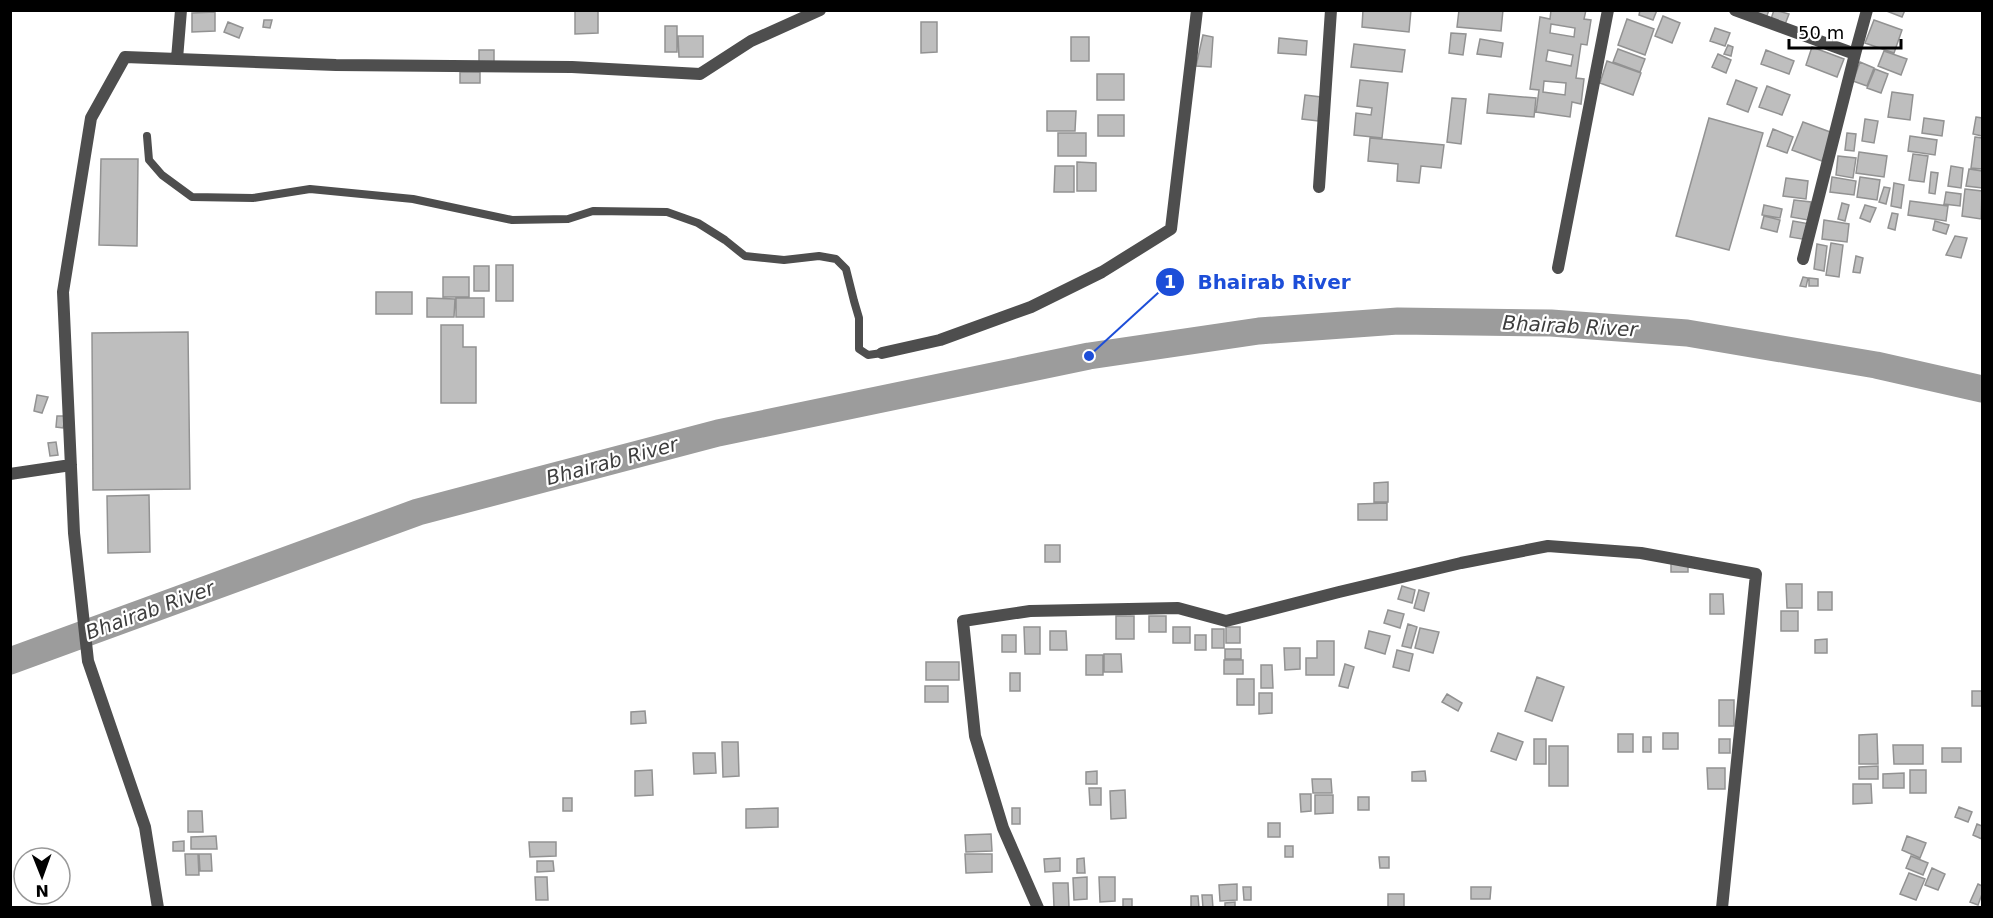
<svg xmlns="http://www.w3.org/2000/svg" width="1993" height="918" font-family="'DejaVu Sans',sans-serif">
  <rect width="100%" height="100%" fill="#fff"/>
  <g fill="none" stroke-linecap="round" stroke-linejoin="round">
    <!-- river -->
    <path stroke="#9c9c9c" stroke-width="27" d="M10,661L418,512L718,433L1089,356L1259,331L1398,321L1551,323L1687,333L1876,365L1982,389"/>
  </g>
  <!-- building -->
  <path fill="#bebebe" stroke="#929292" stroke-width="1.5" fill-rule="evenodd" d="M575,10H598V33L575,34Z
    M1363,10H1411L1409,32L1362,27Z
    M1459,10H1503L1501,31L1457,27Z
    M1551,10H1586L1584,19L1591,20L1587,45L1581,44L1576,78L1584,79L1581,104L1572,102L1570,117L1536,112L1539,90L1530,89L1540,17L1550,19ZM1551,24L1575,28L1574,37L1550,33ZM1548,50L1573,55L1571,66L1546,61ZM1544,81L1566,83L1565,95L1543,92Z
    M1640,10H1657L1653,20L1639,15Z
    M1756,10H1769L1765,21L1754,17Z
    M1774,10L1789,14L1784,27L1770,22Z
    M1884,10H1905L1902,17Z
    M215,12V31L192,32V13Z
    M1663,16L1680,23L1672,43L1655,36Z
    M1627,19L1654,29L1645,55L1618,45Z
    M264,20H272L270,28L263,27Z
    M1874,20L1902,30L1894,53L1865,43Z
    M228,22L243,28L239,38L224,32Z
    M921,22H937V52L921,53Z
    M665,26H677V52H665Z
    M1715,28L1730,33L1725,46L1710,41Z
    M1451,33L1466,34L1463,55L1449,53Z
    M1203,35L1213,37L1211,67L1196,66Z
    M678,36H703V57H679Z
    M1071,37H1089V61H1071Z
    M1279,38L1307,41L1306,55L1278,53Z
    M1480,39L1503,43L1501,57L1477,54Z
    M1354,44L1405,50L1402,72L1351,67Z
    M1728,45L1733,47L1731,56L1724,54Z
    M1812,47L1844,59L1837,77L1806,65Z
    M1618,49L1645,59L1640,72L1613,62Z
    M479,50H494V64H479Z
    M1766,50L1794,61L1789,74L1761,64Z
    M1884,51L1907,59L1901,75L1878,66Z
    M1718,54L1731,60L1726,73L1712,67Z
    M1607,61L1641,73L1633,95L1600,83Z
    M1860,62L1874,68L1867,86L1853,81Z
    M1875,69L1888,74L1881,93L1867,88Z
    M460,72H480V83H460Z
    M1097,74H1124V100H1097Z
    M1360,80L1388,83L1382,138L1354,135L1356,113L1371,115L1372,108L1357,106Z
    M1736,80L1757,88L1748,112L1727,104Z
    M1767,86L1790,95L1782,115L1759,107Z
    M1892,92L1913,95L1910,120L1888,117Z
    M1489,94L1536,98L1534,117L1487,113Z
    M1305,95L1321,97L1318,121L1302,119Z
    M1452,98L1466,99L1461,144L1447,142Z
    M1047,111H1076L1075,131H1047Z
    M1098,115H1124V136H1098Z
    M1976,117L1982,118V136L1973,134Z
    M1709,118L1763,133L1729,250L1676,236Z
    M1924,118L1944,121L1942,136L1922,133Z
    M1865,119L1878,121L1874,143L1862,141Z
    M1803,122L1833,133L1822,161L1792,150Z
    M1773,129L1793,137L1787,153L1767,146Z
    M1058,133H1086V156H1058Z
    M1847,133L1856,134L1854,151L1845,150Z
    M1910,136L1937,140L1935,155L1908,151Z
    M1975,137L1982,138V169L1971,168Z
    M1370,138L1444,145L1441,168L1421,166L1419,183L1397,181L1398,164L1368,161Z
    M1859,152L1887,156L1884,177L1856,173Z
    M1913,154L1928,156L1924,182L1909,180Z
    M1838,156L1856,158L1853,178L1836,175Z
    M101,159H138L137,246L99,245Z
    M1077,162L1096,163V191H1077Z
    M1055,166H1074V192H1054Z
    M1951,166L1963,168L1961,188L1948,186Z
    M1969,169L1982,171V188L1966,186Z
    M1931,172L1938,173L1935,194L1929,193Z
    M1832,177L1856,181L1854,195L1830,192Z
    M1860,177L1880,180L1877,200L1857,197Z
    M1786,178L1808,181L1806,199L1783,196Z
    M1894,183L1904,185L1901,208L1891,206Z
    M1884,187L1890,188L1886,204L1879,202Z
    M1965,189L1982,191L1981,219L1962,216Z
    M1946,192L1961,194L1960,206L1944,204Z
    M1794,200L1811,202L1808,220L1791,217Z
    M1910,201L1948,206L1946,221L1908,215Z
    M1842,203L1849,205L1845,221L1838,219Z
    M1764,205L1782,209L1780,218L1762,215Z
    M1865,205L1876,208L1870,222L1860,218Z
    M1892,213L1898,214L1895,230L1888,228Z
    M1764,216L1780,220L1777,232L1761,228Z
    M1824,220L1849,224L1847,242L1822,239Z
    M1793,221L1810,224L1808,240L1790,237Z
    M1935,221L1949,225L1946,234L1933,230Z
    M1955,236L1967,238L1961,258L1946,255Z
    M1831,243L1843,245L1839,277L1826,275Z
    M1817,244L1827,246L1824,271L1814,269Z
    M1856,256L1863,258L1860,273L1853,272Z
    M496,265H513V301H496Z
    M474,266H489V291H474Z
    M443,277H469V297H443Z
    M1803,277L1808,278L1806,287L1800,286Z
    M1809,278L1818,279V286H1809Z
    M376,292H412V314H376Z
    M427,298L455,299L454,317H427Z
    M456,298H484V317H456Z
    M441,325H463V347H476V403H441Z
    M188,332L190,489L93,490L92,333Z
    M37,395L48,397L42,413L34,411Z
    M57,416H66L63,428L56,427Z
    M56,442L58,455L50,456L48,443Z
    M1388,482V502H1374V483Z
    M149,495L150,552L108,553L107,496Z
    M1387,503V520H1358V504Z
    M1045,545H1060V562H1045Z
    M1671,563H1688V572H1671Z
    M1786,584H1802V608H1787Z
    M1402,586L1415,590L1412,603L1398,599Z
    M1419,590L1429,593L1424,611L1414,608Z
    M1818,592H1832V610H1818Z
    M1710,594H1723L1724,614H1710Z
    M1388,610L1404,614L1400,628L1384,623Z
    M1781,611H1798V631H1781Z
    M1116,616H1134V639H1116Z
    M1149,616H1166V632H1149Z
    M1408,624L1417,627L1411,648L1402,646Z
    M1024,627H1040V654H1025Z
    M1173,627H1190V643H1173Z
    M1226,627H1240V643H1226Z
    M1420,628L1439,632L1433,653L1415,648Z
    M1212,629H1224V648H1212Z
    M1050,631H1066L1067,650H1050Z
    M1369,631L1390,636L1385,654L1365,648Z
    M1002,635H1016V652H1002Z
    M1195,635H1206V650H1195Z
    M1827,639V653H1815V640Z
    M1317,641H1334V675H1306V658H1317Z
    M1284,648H1300V669L1285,670Z
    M1225,649H1241V659H1225Z
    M1397,650L1413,654L1409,671L1393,667Z
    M1104,654H1121L1122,672H1104Z
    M1086,655H1103V675H1086Z
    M1224,660H1243V674H1224Z
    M926,662H959V680H926Z
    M1345,664L1354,667L1348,688L1339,686Z
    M1261,665H1272L1273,688H1261Z
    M1010,673H1020V691H1010Z
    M1537,677L1564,687L1552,721L1525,711Z
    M1237,679H1254V705H1237Z
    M925,686H948V702H925Z
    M1972,691H1982V706H1972Z
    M1259,693H1272V713L1259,714Z
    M1447,694L1462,703L1458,711L1442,702Z
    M1719,700H1734V726H1719Z
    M645,711L646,723L631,724V712Z
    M1498,733L1523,742L1516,760L1491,751Z
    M1663,733H1678V749H1663Z
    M1618,734H1633V752H1618Z
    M1877,734L1878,764H1859V735Z
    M1643,737H1651V752H1643Z
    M1534,739H1546V764H1534Z
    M1719,739H1730V753H1719Z
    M722,742H738L739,776L723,777Z
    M1893,745H1923V764H1894Z
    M1549,746H1568V786H1549Z
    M1942,748H1961V762H1942Z
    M693,753H715L716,773L694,774Z
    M1878,766V779H1859V767Z
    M1707,768H1725V789H1708Z
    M652,770L653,795L635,796V771Z
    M1910,770H1926V793H1910Z
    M1097,771V784H1086V772Z
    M1425,771L1426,781H1412V772Z
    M1904,773V788H1883V774Z
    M1312,779H1331L1332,793H1313Z
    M1853,784H1871L1872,803L1853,804Z
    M1089,788H1101V805H1090Z
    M1125,790L1126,818L1111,819L1110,791Z
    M1300,794H1311V811L1301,812Z
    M1315,795H1333V813L1315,814Z
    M1358,797H1369V810H1358Z
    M563,798H572V811H563Z
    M1959,807L1972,812L1968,822L1955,817Z
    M778,808V827L746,828V809Z
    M1012,808H1020V824H1012Z
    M188,811H202L203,832H188Z
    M1268,823H1280V837H1268Z
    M1977,824L1982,826V839L1973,835Z
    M991,834L992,851L966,852L965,835Z
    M216,836L217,849H191V837Z
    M1907,836L1926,843L1920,858L1902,850Z
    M184,841V851H173V842Z
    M529,842H556V856L530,857Z
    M1285,846H1293V857H1285Z
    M185,854H198L199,875H186Z
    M199,854H211L212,871H200Z
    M965,854H992V872L966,873Z
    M1911,856L1928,863L1923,875L1906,868Z
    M1379,857H1389V868H1380Z
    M1060,858V871L1045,872L1044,859Z
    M1084,858L1085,873H1077V859Z
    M537,861H553L554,871L537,872Z
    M1932,868L1945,874L1938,890L1925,885Z
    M1909,873L1925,879L1916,900L1900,894Z
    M535,877H547L548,900H536Z
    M1087,877V899L1074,900L1073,878Z
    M1099,877H1115V901L1100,902Z
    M1053,883H1068L1069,907H1054Z
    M1237,884V900L1220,901L1219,885Z
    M1978,884L1982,886V894L1978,905L1970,902Z
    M1243,887H1251V900H1244Z
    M1471,887H1491L1490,899H1471Z
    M1388,894H1404V908H1388Z
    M1202,895H1212L1213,908H1203Z
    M1191,896H1198L1199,908H1191Z
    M1123,899H1132V908H1123Z
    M1235,902V908H1225V903Z"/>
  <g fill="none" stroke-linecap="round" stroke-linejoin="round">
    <!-- lane -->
    <path stroke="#4e4e4e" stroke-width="8" d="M147,136L149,160L162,175L192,197L253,198L310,189L413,199L512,220L568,219L593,211L667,212L698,223L725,240L745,256L784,260L819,256L836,259L846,269L854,301L859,318V349L868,355L882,353"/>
    <!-- street -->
    <path stroke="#4e4e4e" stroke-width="12" d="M1735,10L1855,54L1867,10
      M177,59L181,10
      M1319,187L1331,10
      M1803,259L1855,54
      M1558,268L1608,10
      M882,353L940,340L1031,307L1102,272L1171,229L1197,10
      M10,474L71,465
      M158,908L145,827L88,661L74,533L63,292L91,118L125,57L336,65L572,67L700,74L751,41L820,10
      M1038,908L1003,828L975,736L963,621L1030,611L1178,608L1226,621L1339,592L1461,563L1548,546L1641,553L1756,574L1722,908"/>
  </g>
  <g text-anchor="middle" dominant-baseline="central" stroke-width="4.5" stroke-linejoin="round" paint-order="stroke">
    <!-- water labels -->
    <g font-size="20" font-style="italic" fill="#3d3d3d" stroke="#fff">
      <text transform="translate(1570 326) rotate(3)">Bhairab River</text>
      <text transform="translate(612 461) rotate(-15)">Bhairab River</text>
      <text transform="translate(150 610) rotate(-20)">Bhairab River</text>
    </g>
  </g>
  <!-- callouts -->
  <path fill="none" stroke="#1d4ed8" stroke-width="2" d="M1089 356L1170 282"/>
  <g fill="#1d4ed8" stroke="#fff" stroke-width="2">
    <circle cx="1089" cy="356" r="6"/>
    <circle cx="1170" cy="282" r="15"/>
  </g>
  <g font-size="18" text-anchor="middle" font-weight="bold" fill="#fff">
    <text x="1170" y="288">1</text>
  </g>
  <g font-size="20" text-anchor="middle" font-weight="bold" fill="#1d4ed8" stroke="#fff" stroke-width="4.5" stroke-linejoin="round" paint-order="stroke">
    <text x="1274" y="289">Bhairab River</text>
  </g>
  <!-- border -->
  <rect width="1993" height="918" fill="none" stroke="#000000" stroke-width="24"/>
  <!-- north arrow -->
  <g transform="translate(42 876) rotate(179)"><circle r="28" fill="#ffffff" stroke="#999999" stroke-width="1.5"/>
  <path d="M0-4.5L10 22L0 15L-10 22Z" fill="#000000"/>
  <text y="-9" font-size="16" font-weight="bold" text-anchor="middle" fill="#000000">N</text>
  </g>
  <!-- scale -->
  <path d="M1789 39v9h112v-9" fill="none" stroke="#000000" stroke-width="3"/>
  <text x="1798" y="39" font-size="18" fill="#000000" stroke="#ffffff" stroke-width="4.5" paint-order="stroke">50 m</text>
</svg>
